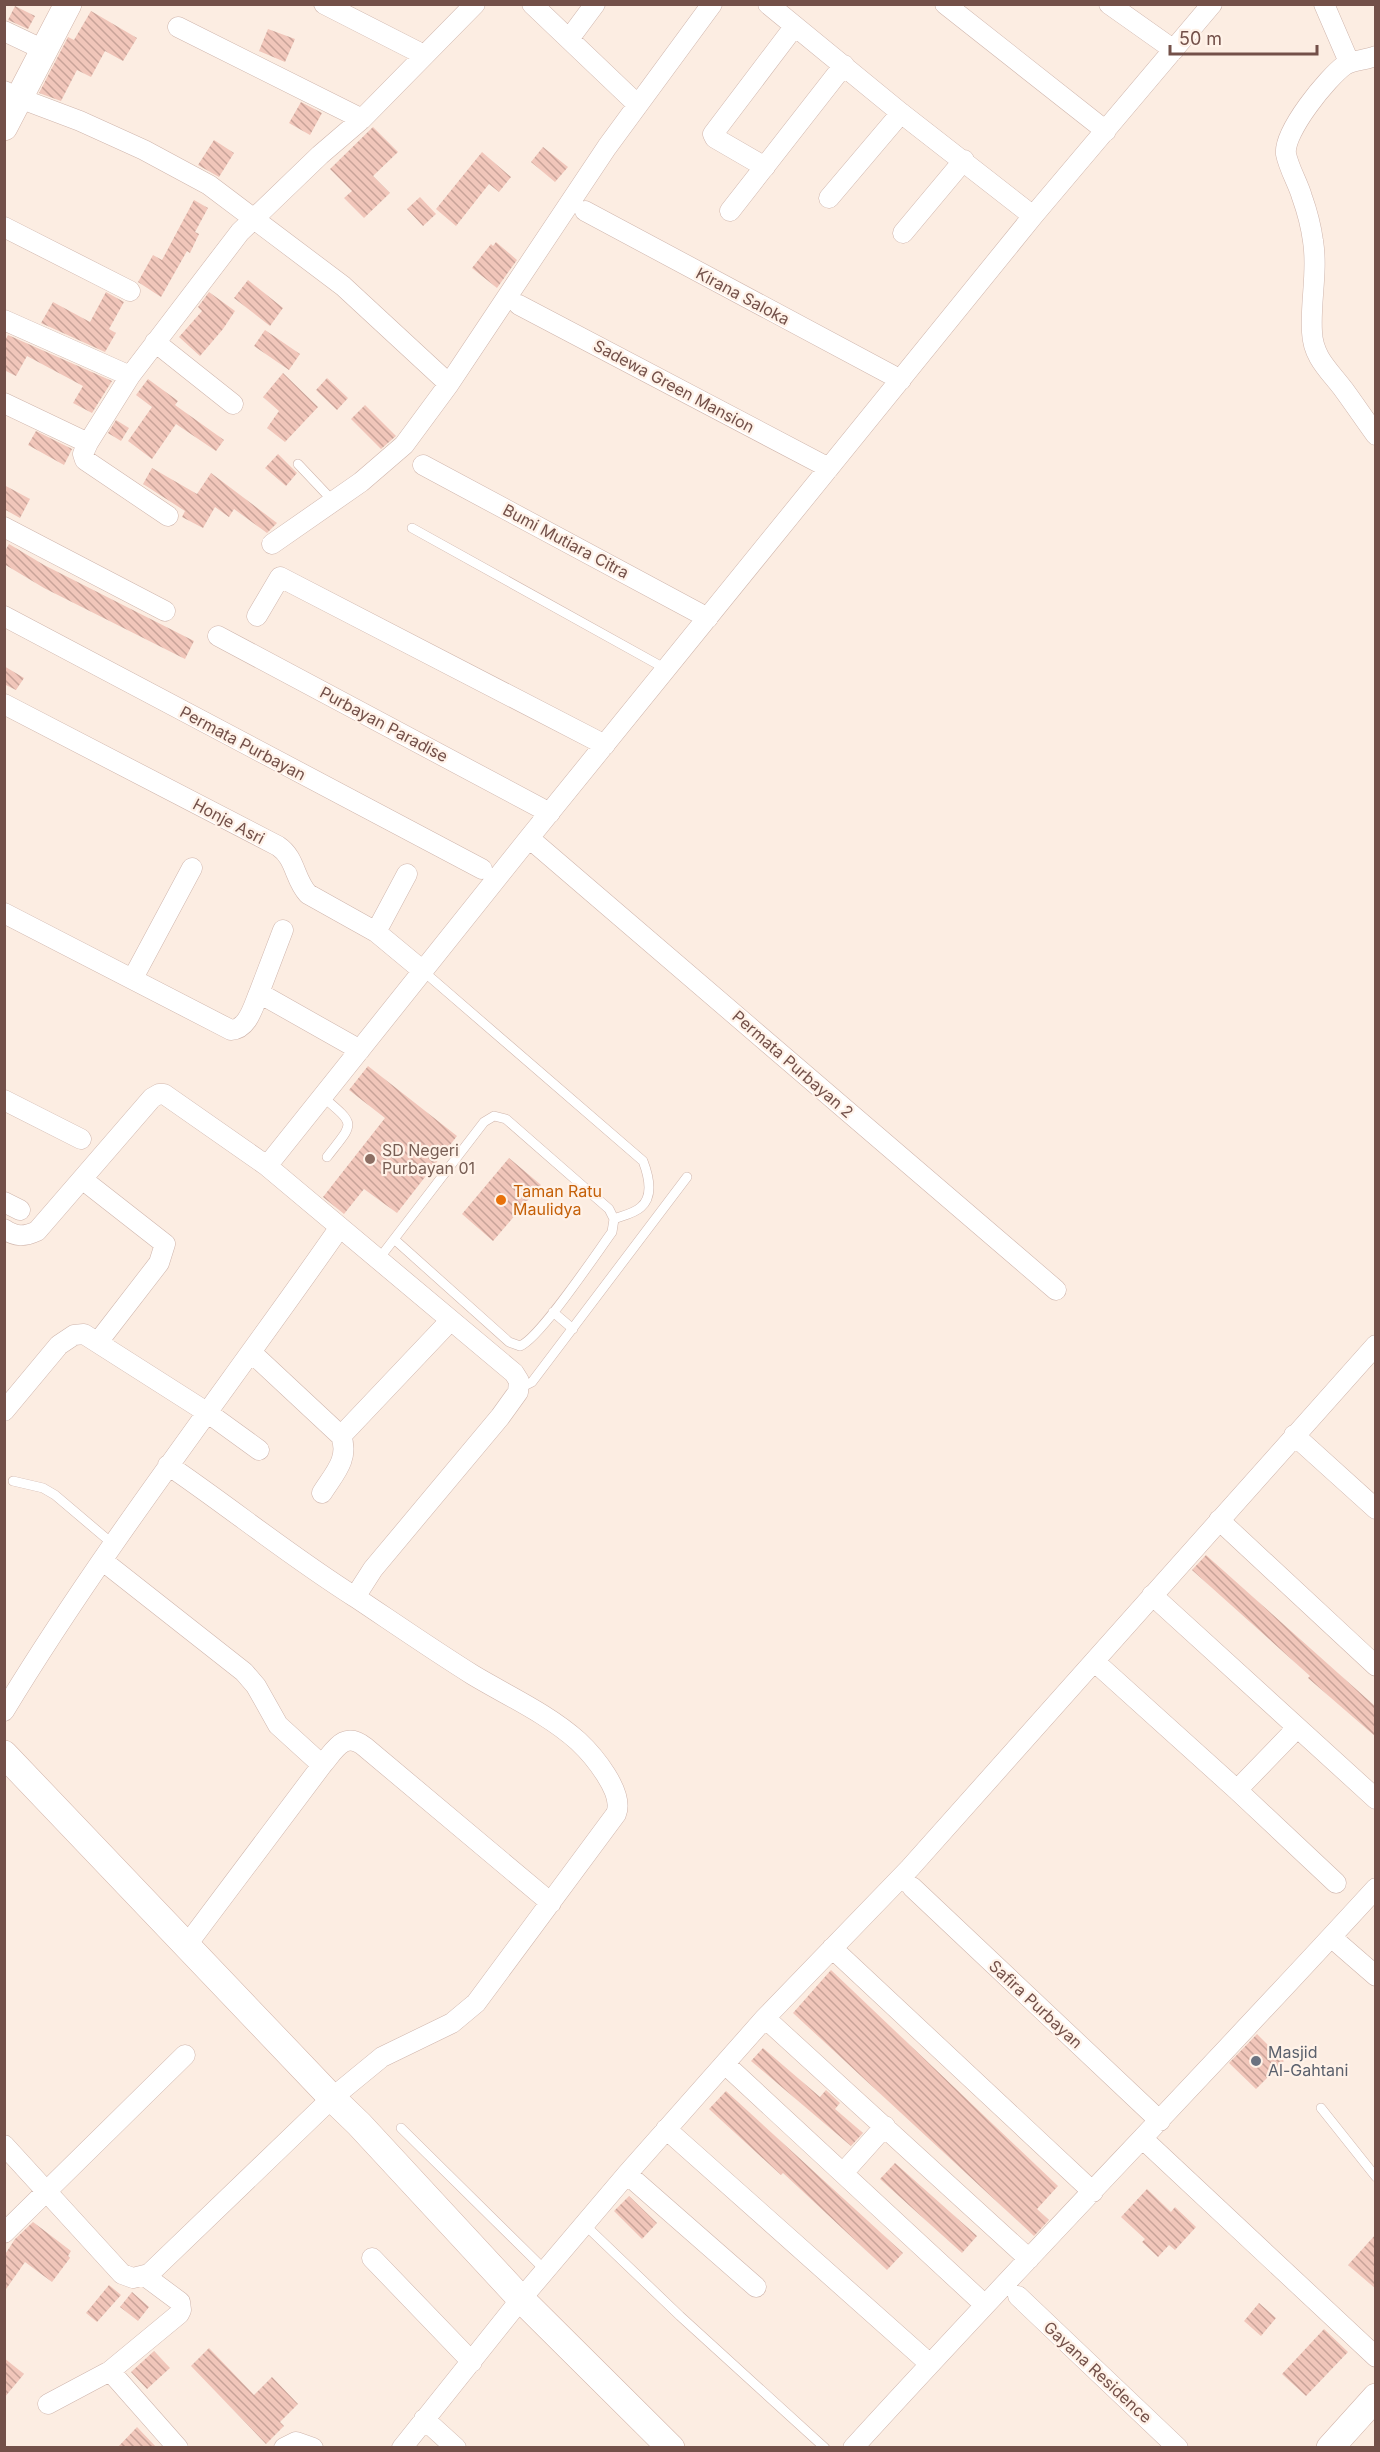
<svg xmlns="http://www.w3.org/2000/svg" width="1380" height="2452" font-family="Inter,sans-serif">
  <defs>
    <pattern id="building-back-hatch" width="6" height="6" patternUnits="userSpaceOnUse" patternTransform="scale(1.5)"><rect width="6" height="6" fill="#f1c6ba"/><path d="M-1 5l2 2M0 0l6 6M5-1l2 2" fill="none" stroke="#c8a399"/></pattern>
  </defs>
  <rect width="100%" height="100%" fill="#fcede2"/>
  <!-- building -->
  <path fill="url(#building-back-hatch)" d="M15,6L35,16L28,29L8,20Z
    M91,11L137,38L123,61L105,51L91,77L77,70L61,101L39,93L68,37L74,40Z
    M268,29L295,39L285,62L259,51Z
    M301,102L322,113L310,135L289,123Z
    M373,127L398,152L373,176L390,193L364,218L344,198L352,191L330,169Z
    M214,140L234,153L219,177L198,165Z
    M543,147L568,167L555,182L531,162Z
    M482,152L511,177L499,192L489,184L456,226L436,209Z
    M420,197L436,214L423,226L407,209Z
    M194,200L208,208L195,232L199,234L190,253L187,251L161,297L138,282L153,255L162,260Z
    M496,242L517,260L497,288L472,268L491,244L493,246Z
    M248,280L283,308L270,326L234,298Z
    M106,292L124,302L109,329L116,333L105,352L41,323L53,302L90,322Z
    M209,292L235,311L223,329L200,356L179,337L202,311L198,307Z
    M265,330L300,354L289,370L254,346Z
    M8,335L112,381L92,413L73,403L83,386L27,356L16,376L4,370V342Z
    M283,373L318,407L285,442L267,428L279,411L263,397Z
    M327,378L348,398L337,410L316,390Z
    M148,379L178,401L175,405L224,440L216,451L176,424L152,459L128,441L152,407L136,395Z
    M365,405L396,436L381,449L351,419Z
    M116,420L129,428L121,441L108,433Z
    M36,431L72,449L64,465L28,445Z
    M278,454L297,473L286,486L265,468Z
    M152,468L197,494L211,473L277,523L267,533L234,509L229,517L215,507L203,528L182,517L185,511L143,484Z
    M4,485L30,499L20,518L4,509Z
    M9,544L44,565L194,641L185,659L44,588L4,564V553Z
    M4,666L24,678L16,690L4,684Z
    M368,1066L457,1136L397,1213L364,1189L344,1214L323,1197L385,1118L349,1090Z
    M509,1158L541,1185L493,1241L462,1214Z
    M1206,1555L1376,1707V1737L1308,1678L1310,1676L1192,1570Z
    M831,1970L1058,2186L1037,2209L1049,2220L1034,2236L793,2013Z
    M1257,2034L1284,2061L1256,2089L1229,2063Z
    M763,2048L820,2097L826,2090L840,2103L835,2109L863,2133L851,2146L751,2061Z
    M726,2091L903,2253L887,2270L783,2173L781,2175L709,2109Z
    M895,2163L977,2236L962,2253L880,2179Z
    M1147,2189L1171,2212L1175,2207L1196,2227L1175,2250L1169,2245L1158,2257L1142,2242L1145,2239L1121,2217Z
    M629,2196L657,2223L642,2239L614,2211Z
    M33,2222L71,2251L68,2256L70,2258L52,2282L25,2262L4,2292V2256L15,2239Z
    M1376,2234V2289L1348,2265Z
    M109,2285L121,2295L97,2322L86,2313Z
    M132,2292L149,2307L138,2321L120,2307Z
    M1259,2303L1276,2318L1261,2336L1244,2321Z
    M1324,2329L1348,2352L1306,2396L1282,2374Z
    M209,2348L254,2395L272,2377L298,2404L280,2422L284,2426L266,2444L191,2366Z
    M154,2351L170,2368L147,2389L131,2372Z
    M4,2358L24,2374L4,2398Z
    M137,2427L157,2448H117Z"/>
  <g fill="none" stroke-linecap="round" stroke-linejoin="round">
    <!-- lane casing -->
    <g stroke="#cfb5ac" stroke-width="10">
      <path id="lane" d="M298,464L333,501
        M412,528L666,669
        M423,971L643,1161C648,1174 654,1196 641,1207C635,1213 622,1216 614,1219
        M323,1097C357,1126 354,1122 327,1157
        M378,1260L484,1122L494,1116L506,1119L609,1209L614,1219L612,1232C596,1254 540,1338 520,1346L509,1342L394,1239
        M553,1312L573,1329
        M520,1388L532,1382L687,1177
        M13,1481L43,1488L55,1495L114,1545
        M1321,2108L1376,2177
        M401,2128L545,2270
        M584,2224L680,2316L825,2448"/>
    </g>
    <!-- street casing -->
    <g stroke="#cfb5ac" stroke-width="21">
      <path id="street" d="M324,4L424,55
        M532,4L638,105
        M768,4L901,113L1033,216
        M945,4L1106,131
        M1109,4L1174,50
        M1324,4L1349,62
        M178,27L362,119
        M4,31L44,50
        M569,39L595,4
        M1376,56C1366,60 1353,60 1345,65C1328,77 1283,132 1286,154C1289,169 1298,183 1302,197C1307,211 1311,226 1313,241C1318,271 1310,302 1312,332C1313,358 1330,371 1344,390C1355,405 1365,420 1376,435
        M4,91L19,98L80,121L144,150L209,185L343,286L449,384
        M765,167L715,138L713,134L794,27
        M829,198L901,113
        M585,211L901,380
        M730,211L844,65
        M4,227L130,291
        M903,233L964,160
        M519,305L829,468
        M4,320L130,376
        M155,342L233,404
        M4,403L88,443
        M423,465L708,618
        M168,516L85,460L83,454L88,443L130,376L240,232L320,155L362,119L475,4
        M4,527L165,611
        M272,544L361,482L404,445L449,384L607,147L712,4
        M4,616L482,869
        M257,616L280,577L605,745
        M218,636L550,813
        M4,704L278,846C296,858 294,879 308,894L376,932L423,971
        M529,838L1056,1290
        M4,913L231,1030C248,1029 253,1007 259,993L360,1050
        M376,932L407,874
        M133,978L192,868
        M259,993L283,930
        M4,1100L81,1139
        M267,1166L529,838L1033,216L1212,4
        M82,1179L165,1244L159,1263L98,1342
        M4,1202L20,1210
        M4,1229C16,1237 24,1237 37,1231L152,1098L159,1094H164L267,1166L514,1373L519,1381L518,1392L500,1417L373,1569L355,1597C394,1623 433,1650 473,1675C508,1696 548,1714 578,1741C593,1755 625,1793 616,1814L476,2003L452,2023L382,2057L332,2098L149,2274L133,2278L122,2274L4,2145
        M252,1353L341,1436
        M4,1411L59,1345L74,1335L84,1334L208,1413L259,1450
        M1294,1435L1376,1509
        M168,1465C231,1508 290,1556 355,1597
        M322,1493C333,1475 350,1459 341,1436L450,1321
        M1219,1520L1376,1666
        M103,1561L244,1672L256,1686L278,1725L322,1765
        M1152,1595L1376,1799
        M1095,1662L1237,1790L1336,1883
        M4,1711C106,1543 228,1388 340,1227
        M1237,1790L1297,1728
        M912,1887L1160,2121
        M1338,1943L1376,1976
        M186,1946L322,1765C335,1750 344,1730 365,1747L551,1903
        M832,1948L1093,2192
        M765,2018L1029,2259
        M725,2064L985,2305
        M666,2129L930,2364
        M1143,2139L1376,2357
        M843,2173L885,2126
        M627,2174L756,2287
        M4,2233L185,2055
        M372,2258L472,2362
        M1018,2296L1178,2448
        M110,2371L178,2448
        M48,2404L110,2371L179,2314L181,2310L180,2302L145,2276
        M424,2419L456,2448
        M284,2448L296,2442L313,2448
        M402,2448L521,2299L627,2174L765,2018L910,1868L1376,1345
        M853,2448C1025,2259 1204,2076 1376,1888"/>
    </g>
    <!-- secondary casing -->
    <g stroke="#d2b4a9" stroke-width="28">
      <path id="secondary" d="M4,127L68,4
        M4,1754L332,2098L359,2124L521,2299L671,2448
        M1330,2448L1376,2397"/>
    </g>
    <!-- lane -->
    <use href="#lane" stroke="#fff" stroke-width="9"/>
    <!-- street -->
    <use href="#street" stroke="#fff" stroke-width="20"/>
    <!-- secondary -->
    <use href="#secondary" stroke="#fff" stroke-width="27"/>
  </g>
  <!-- markers -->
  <circle fill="#8d6e63" stroke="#fff2e8" stroke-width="2" cx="370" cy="1159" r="6"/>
  <circle fill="#e8710a" stroke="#fff2e8" stroke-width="2" cx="501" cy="1200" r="6"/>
  <circle fill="#6b7280" stroke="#fff2e8" stroke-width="2" cx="1256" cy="2061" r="6"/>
  <g text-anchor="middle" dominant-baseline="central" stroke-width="4.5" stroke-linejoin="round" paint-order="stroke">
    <!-- street labels -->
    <g font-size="16" fill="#735049" stroke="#fff2e8">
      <text transform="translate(743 296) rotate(28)">Kirana Saloka</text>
      <text transform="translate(674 386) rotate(28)">Sadewa Green Mansion</text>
      <text transform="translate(566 541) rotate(28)">Bumi Mutiara Citra</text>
      <text transform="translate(384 724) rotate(28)">Purbayan Paradise</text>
      <text transform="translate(243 743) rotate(28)">Permata Purbayan</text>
      <text transform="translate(229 821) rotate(28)">Honje Asri</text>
      <text transform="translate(793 1064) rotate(41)">Permata Purbayan 2</text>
      <text transform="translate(1036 2004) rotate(43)">Safira Purbayan</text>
      <text transform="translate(1098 2372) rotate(43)">Gayana Residence</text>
    </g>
    <!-- education labels -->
    <g font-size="16" fill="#785e54" stroke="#fff2e8" text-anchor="start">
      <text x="382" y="1150">SD Negeri<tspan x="382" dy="18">Purbayan 01</tspan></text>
    </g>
    <!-- food labels -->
    <g font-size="16" fill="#c56008" stroke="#fff2e8" text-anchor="start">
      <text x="513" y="1191">Taman Ratu<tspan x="513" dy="18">Maulidya</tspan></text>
    </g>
    <!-- worship labels -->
    <g font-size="16" fill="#5b616d" stroke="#fff2e8" text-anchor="start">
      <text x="1268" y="2052">Masjid<tspan x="1268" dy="18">Al-Gahtani</tspan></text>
    </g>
  </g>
  <!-- border -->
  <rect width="1380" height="2452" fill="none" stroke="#735049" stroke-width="12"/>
  <!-- scale -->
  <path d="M1170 45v9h147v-9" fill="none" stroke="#735049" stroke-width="3"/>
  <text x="1179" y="45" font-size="18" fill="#735049" stroke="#fff2e8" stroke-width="4.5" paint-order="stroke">50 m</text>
</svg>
